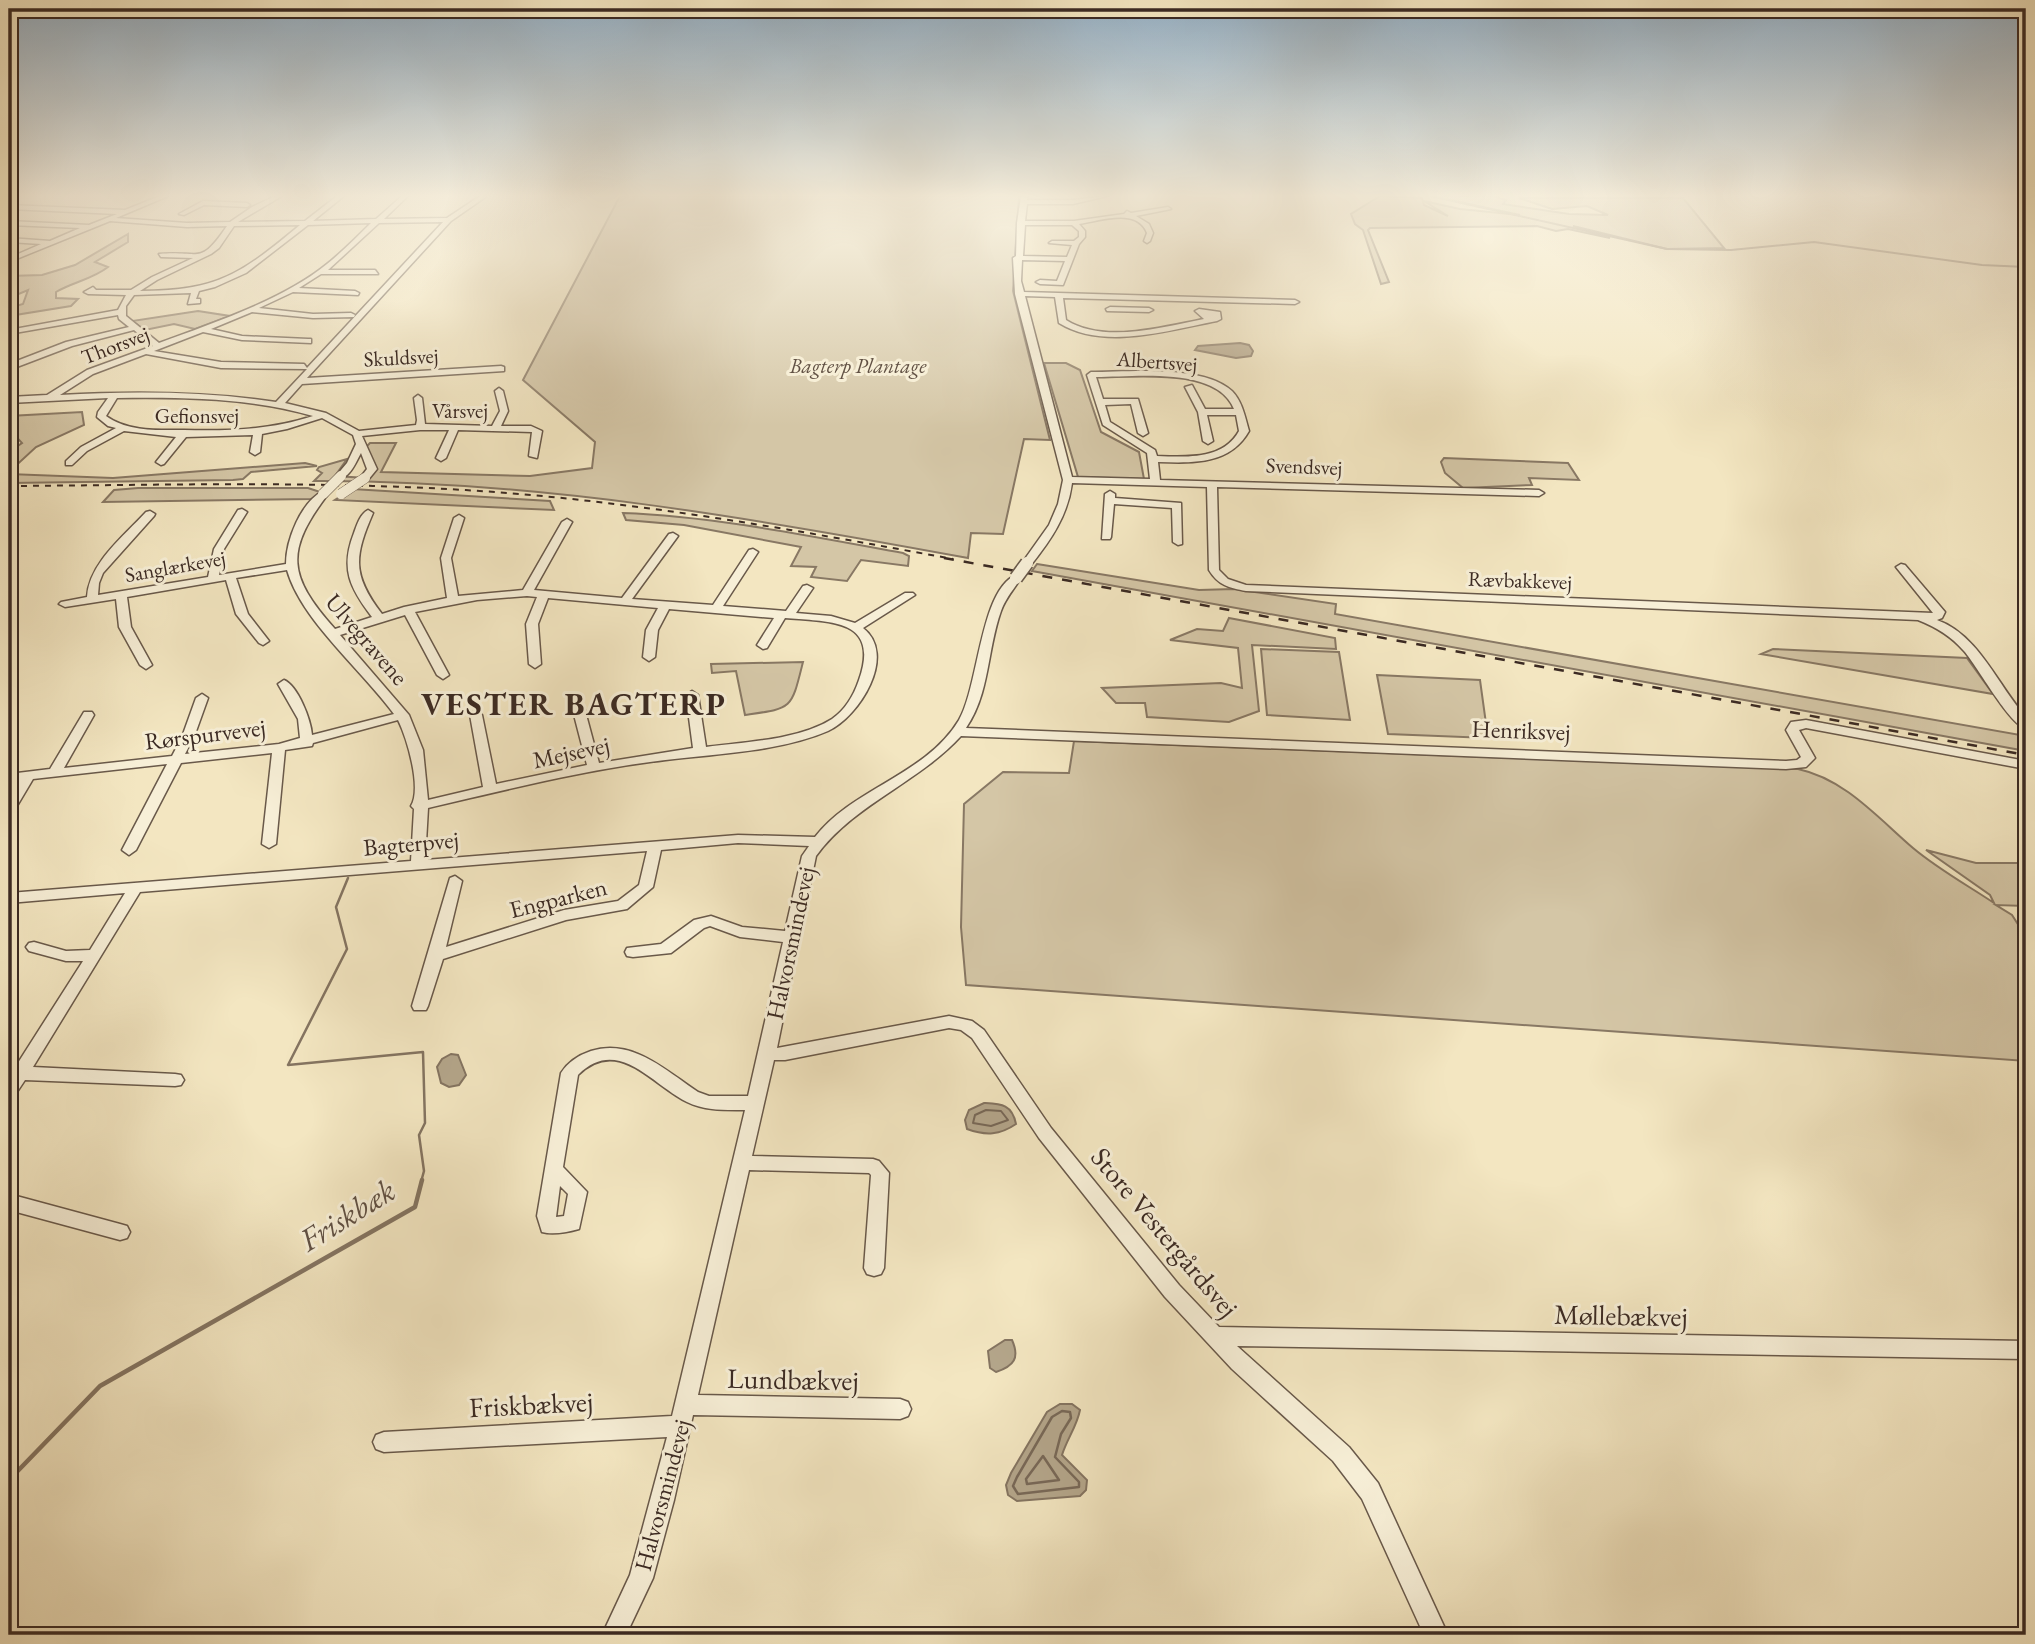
<svg xmlns="http://www.w3.org/2000/svg" width="2035" height="1644" font-family="'EB Garamond',serif">
  <rect width="100%" height="100%" fill="#f3e6c1"/>
  <filter id="stains"><feTurbulence type="fractalNoise" baseFrequency=".00286" numOctaves="4"/><feColorMatrix values="0 0 0 0 .2 0 0 0 0 .09 0 0 0 0 .02 0 0 0 .5 -.17"/></filter>
  <radialGradient id="worn" r=".72"><stop offset=".6" stop-color="#630" stop-opacity="0"/><stop offset="1" stop-color="#630" stop-opacity=".3"/></radialGradient>
  <!-- green -->
  <path fill="#d4c6a6" stroke="#887864" stroke-width="2" d="M620,196H1019L1013,291L1050,440L1024,439L1003,534L971,533L968,558C752,518 535,480 314,481L322,473L317,470L319,467L347,459L335,476L367,478L373,473L375,464L364,449L370,443H396L381,472L530,476L592,468L595,442L523,380Z
    M1380,196L1422,198L1424,205L1448,216L1424,201L1460,209L1520,215L1432,196H1493L1506,200L1503,204L1569,214L1608,215L1587,206L1552,209L1519,198H1683L1724,248L1667,249L1573,226L1610,238L1568,229L1556,231L1537,226L1370,228L1368,230L1389,282L1381,284L1363,230L1355,224L1351,214Z
    M128,234V242L95,262L108,267C93,279 73,282 56,292V298L78,299L71,306L9,316V308L23,304L28,290L9,298V276L42,275L75,265Z
    M198,311L230,316L195,329L174,324L145,330L132,321Z
    M1044,363H1066L1080,370L1101,432L1139,452L1144,479L1078,477Z
    M82,412L84,425L36,447L9,472V452L22,443L9,429V416Z
    M1444,458L1568,463L1579,480L1529,478L1532,485L1463,488L1445,473L1441,462Z
    M305,463L317,466L251,472L243,479L233,480L9,483V474L113,478Z
    M138,488H308L320,492L313,499L103,502L114,490Z
    M352,489L550,501L554,510L335,500Z
    M623,513C712,516 815,537 903,553L909,556L908,566L861,560L847,581L811,577L816,567L791,566L801,547L684,525L626,520Z
    M1037,564L1199,590L1234,589L1336,604L1335,614L2026,736V751L1032,571Z
    M1229,618L1335,638L1336,649L1252,645L1259,711L1229,722L1147,717L1145,703H1116L1102,688L1221,683L1242,688L1238,648L1170,640L1197,629L1223,631Z
    M1261,649L1339,652L1350,720L1267,715Z
    M1773,649L1967,658L1993,694L1761,654Z
    M803,662C791,710 793,708 745,715L736,671L712,673L711,664Z
    M1377,675L1480,680L1488,738L1388,734Z
    M1074,741L1798,769C1845,779 1878,818 1913,848C1938,869 1967,885 1994,903L1990,895L1926,850L1976,863H2026V906L1996,905L2012,915L2026,937V1061L966,985L961,927L964,804L1003,772L1069,773Z"/>
  <!-- water -->
  <path fill="#b4a68b" stroke="#847461" stroke-width="2" d="M1240,343L1249,345L1253,351L1251,356L1236,358L1195,350L1198,346Z
    M451,1054L458,1055L466,1075L459,1085L449,1087L441,1083L437,1067L442,1059Z
    M984,1103C1001,1104 1012,1104 1016,1124C1000,1135 986,1136 967,1129L965,1120L969,1110Z
    M1005,1340H1012C1020,1358 1014,1366 996,1372L990,1368L988,1351Z
    M1060,1404H1072L1080,1410C1077,1426 1067,1439 1062,1455L1087,1480L1086,1490L1080,1496L1017,1501L1008,1495L1006,1485L1011,1473L1047,1412Z"/>
  <g fill="none" stroke-linecap="round" stroke-linejoin="round">
    <!-- shore-far1 -->
    <path stroke="#786857" stroke-width="2" d="M986,1110L1001,1111L1008,1120L991,1126L973,1123L975,1115Z"/>
    <!-- shore -->
    <path stroke="#786857" stroke-width="2.5" d="M1062,1411L1070,1412L1071,1418L1061,1434L1055,1457L1079,1482V1487L1018,1494L1013,1486L1017,1477L1052,1417Z
      M1043,1456L1059,1480L1027,1484L1026,1479Z"/>
    <!-- stream-far2 -->
    <path stroke="#847461" stroke-width="2" d="M1430,196L1667,249L1731,250L1814,242L1982,265L2026,267
      M9,437L18,439"/>
    <!-- stream-far1 -->
    <path stroke="#847461" stroke-width="2.5" d="M348,878L336,907L347,949L288,1065L423,1052L425,1123L419,1135L424,1171L421,1182"/>
    <!-- stream -->
    <path stroke="#847461" stroke-width="4.5" d="M9,1480L100,1386L415,1207L422,1180"/>
    <!-- minor casing -->
    <g stroke="#69594a" stroke-width="3">
      <path id="minor" d="M9,196H15L9,199Z
        M160,196H168L116,218L187,223L230,222L252,207L275,196H282L238,222L305,221L337,196H344L313,221L376,219L402,196H408L384,219L447,218L480,196H487L451,221L307,378L501,366L504,367V371L302,384L285,403L326,413L359,431L416,425L417,420L414,398L418,395L422,398L425,424L492,426L500,411L495,391L499,388L503,391L508,411L501,426H531L542,431L537,458L529,456L532,432L458,430L446,458L441,461L436,458L449,430H420L362,436L377,469L368,480H362L360,478L367,469L361,453C356,462 351,475 341,479L336,476L347,463L356,444L353,435L322,418L287,429L262,434L260,452L255,455L250,452L253,435L186,437L164,464L161,465L156,462L176,437L124,431L87,451L72,465H66V461L81,447L116,428L108,426L97,417L98,412L108,398L9,403V397L47,395L87,370L153,346L134,330L72,346L9,370V364L66,342L129,327L119,319L118,315L9,334V330L118,310L126,295L88,294L84,292L93,287L96,290H131L152,277L193,258L161,257L159,254C201,250 199,267 227,226L187,227L110,221L9,262V258L41,244L9,242V238L50,241L80,228L9,225V221L89,225L117,214L9,209V205L125,210ZM443,222L307,368L304,364L221,362L154,351L203,332L242,340L311,343V339H308L242,336L211,329L252,312L313,318L354,317L355,315L351,313L313,314L259,308L293,292L358,295L359,293L355,291L299,288L321,274H378L375,270H328L379,223ZM371,223C357,237 342,252 327,264C283,300 213,323 159,343L126,316V306L134,295L191,293L188,304L200,303V299H196L199,291L215,287L246,273L308,225ZM300,225C241,274 218,291 140,291L157,280L211,254L219,248L234,226ZM146,354L221,368L307,369L276,402C204,391 132,391 60,395L93,374ZM117,398C183,397 251,398 313,416C270,430 229,431 184,430C158,430 128,432 106,416Z
        M1021,196H1027V200H1073L1107,196L1073,204H1027L1025,221H1074L1124,214L1127,211L1131,213L1168,207L1171,209L1136,216L1149,224L1153,233L1150,241L1147,243L1144,241L1147,233C1137,207 1100,221 1079,224L1085,231V237L1079,244L1063,285L1040,284L1036,282L1040,280L1057,281L1065,261L1022,260L1021,281L1024,292L1295,300L1299,302L1295,304L1063,298L1066,320C1104,344 1162,327 1204,319L1195,311L1199,309L1220,312L1221,319L1217,321C1169,330 1104,351 1059,323L1055,297L1025,296L1072,477L1150,479L1147,453L1103,425L1087,375L1091,372C1128,372 1203,364 1232,391C1242,401 1245,417 1249,431C1230,465 1192,463 1158,462L1160,480L1539,490L1544,493L1539,496L1217,487L1219,570L1228,579L1246,585L1933,613L1896,567L1901,564L1905,565L1945,612L1942,618L1937,620C1979,635 1998,686 2026,717V729C2009,724 1978,667 1964,651C1951,636 1936,627 1918,620L1246,591C1229,588 1218,585 1209,570L1207,487L1072,483C1068,515 1051,540 1031,565H1023L1022,563L1049,525L1058,504L1063,480L1015,294L1013,258L1016,256L1017,223ZM1025,225H1072L1079,231V237L1074,241H1052L1049,243L1072,245L1067,257L1023,256ZM1096,377C1134,377 1217,366 1234,409H1205L1192,385L1185,387L1198,412L1203,441L1208,444L1213,441L1207,415H1236L1239,431C1223,460 1187,457 1157,456L1155,450L1110,422L1105,405L1131,404L1138,433L1143,436L1148,433L1138,399H1103Z
        M203,201L247,203L250,205L247,207L204,205L184,215L179,214Z
        M1110,307L1149,308L1153,310L1149,312L1107,311L1106,309Z
        M323,491L328,494C285,551 287,575 335,629L372,617C350,588 340,569 354,533C357,525 360,514 368,510L373,513C354,557 352,575 382,614L404,607L447,598L441,558L454,518L459,515L464,518L451,558L458,596L523,590L562,522L567,519L572,522L534,590L622,598L669,534L673,533L678,536L632,599L713,605L749,550L753,549L758,552L723,606L786,611L803,586L807,585L813,588L796,613L831,616L855,623L905,593H913L915,595L863,628C898,655 859,717 828,731C778,753 705,754 650,762C575,772 502,791 428,808L425,860L738,835L815,837C853,788 926,775 959,720C979,686 980,590 1016,575L1021,578C1014,589 1005,599 1001,611C987,650 990,693 966,728L1786,761L1797,760L1801,757L1786,730L1791,722L1806,720L2026,761V769L1806,728L1799,730L1815,758L1806,767L1786,769L961,736C918,783 854,804 816,856L777,1048L949,1016L972,1021L984,1030L1051,1128L1179,1285L1219,1327L2026,1341V1359L1237,1346L1349,1447L1378,1483L1448,1635H1424L1362,1499L1333,1461L1232,1369L1165,1297L1039,1138L972,1038L961,1030L949,1028L785,1060H774L752,1156L873,1159L879,1161L889,1173L884,1268L881,1274L874,1276L867,1274L864,1268L871,1175L869,1173L749,1170L698,1395L900,1399L908,1402L911,1409L908,1416L900,1419L693,1415L674,1500L653,1578L626,1635H602L630,1575L667,1437L384,1452L376,1449L373,1442L376,1435L384,1432L672,1416L745,1110C725,1110 705,1111 687,1102C652,1085 618,1035 578,1075L563,1167L587,1192L579,1229C568,1232 553,1235 542,1232L537,1216L561,1073C568,1062 579,1055 591,1051C633,1038 666,1071 698,1092L709,1096H748L783,942L740,937L710,926L704,928L671,953L633,957L627,956L625,952L627,948L661,944L694,920L711,916L742,927L785,931L802,856L809,846L738,843L661,850L653,887L627,909L566,920L443,959L428,1006L426,1010H414L412,1006L450,878L455,876L462,881L446,947L564,910L618,901L639,885L647,851L140,892L33,1067L175,1074L181,1075L184,1080L181,1085L175,1086L25,1080L15,1095L9,1097V1077L83,961H66L29,951L26,947L29,943L34,942L66,951L90,950L125,893L9,903V893L411,861L414,809L411,806C422,788 407,738 398,720L313,743L312,746L285,750L276,844L269,848L262,844L272,753L181,763L136,850L129,855L122,850L167,764L33,779L14,811L9,812V797L18,781L9,782V774L50,769L84,712H92L94,715L64,768L172,756L182,737L196,698L202,694L208,698L194,737L185,754L279,744L300,738L298,719L278,684L284,680C298,686 311,720 312,735L394,714C362,670 301,620 287,570L236,578L248,614L269,641L263,645L259,643L236,614L226,580L127,597L131,627L152,665L146,669L140,665L119,627L116,599L65,607L59,604L61,602L87,597C89,563 124,536 146,512L150,511L155,514L154,516L103,573L99,583L98,595L208,577L214,549L238,510L242,509L247,512L224,549L219,575L286,564C286,540 301,502 323,491ZM527,596L537,597L526,624L529,664L535,668L541,664L538,624L548,598L658,608L646,630L643,657L649,661L655,657L658,630L669,609L774,618L757,645L763,649L767,648L785,618C829,622 881,618 859,680C854,695 845,710 832,719C799,740 744,742 706,747L698,695L692,691L686,695L693,748L599,763L584,707L582,704H574L572,707L587,765L496,784L482,715L480,712H472L470,715L483,787L428,800L423,750L409,715L340,635L405,615L437,675L443,679L449,675L415,612L477,600ZM560,1186L568,1194L564,1216L556,1217Z
        M1110,491L1115,494V498L1181,503L1182,544L1178,545L1173,542L1172,508L1114,504L1111,537L1110,539H1102L1105,494Z
        M9,1194L120,1224L127,1226L130,1232L127,1238L120,1240L9,1210Z"/>
    </g>
    <!-- minor -->
    <use href="#minor" fill="#f7efd7" fill-rule="evenodd"/>
    <!-- rail-far1 -->
    <path stroke="#3b2a23" stroke-width="2" stroke-dasharray="6 6" stroke-linecap="butt" d="M9,486C175,485 342,480 508,493C657,505 806,532 953,559"/>
    <!-- rail -->
    <path stroke="#3b2a23" stroke-width="2.5" stroke-dasharray="10 10" stroke-linecap="butt" d="M944,558L2026,755"/>
    <!-- minor-bridge-far1 casing -->
    <g stroke="#69594a" stroke-width="11" stroke-linecap="butt">
      <path id="minor-bridge-far1" d="M323,494L341,476
        M341,494L365,478"/>
    </g>
    <!-- minor-bridge casing -->
    <g stroke="#69594a" stroke-width="15" stroke-linecap="butt">
      <path id="minor-bridge" d="M1016,578L1027,563"/>
    </g>
    <!-- minor-bridge-far1 -->
    <use href="#minor-bridge-far1" stroke="#f7efd7" stroke-width="10"/>
    <!-- minor-bridge -->
    <use href="#minor-bridge" stroke="#f7efd7" stroke-width="12"/>
  </g>
  <!-- sky -->
  <linearGradient id="sky" x2="0" y2="1"><stop stop-color="#93aec3"/><stop offset="0.46" stop-color="#faf4e3"/><stop offset="1" stop-color="#faf4e3" stop-opacity="0"/></linearGradient>
  <rect width="2035" height="426" fill="url(#sky)"/>
  <g text-anchor="middle" dominant-baseline="central" stroke-width="6" stroke-linejoin="round" paint-order="stroke">
    <!-- far-street labels -->
    <g font-size="21" fill="#3b2a23" stroke="#f7efd7">
      <text transform="translate(115 345) rotate(-21)">Thorsvej</text>
      <text transform="translate(401 357) rotate(-3)">Skuldsvej</text>
      <text transform="translate(1157 361) rotate(4)">Albertsvej</text>
      <text x="460" y="410">Vårsvej</text>
      <text x="197" y="415">Gefionsvej</text>
      <text transform="translate(1304 466) rotate(2)">Svendsvej</text>
      <text transform="translate(175 566) rotate(-10)">Sanglærkevej</text>
      <text transform="translate(1520 580) rotate(2)">Rævbakkevej</text>
    </g>
    <!-- far-park labels -->
    <g font-size="21" font-style="italic" fill="#615144" stroke="#f7efd7">
      <text x="858" y="365">Bagterp Plantage</text>
    </g>
    <!-- street labels -->
    <g font-size="24" fill="#3b2a23" stroke="#f7efd7">
      <text transform="translate(367 639) rotate(49)">Ulvegravene</text>
      <text transform="translate(1521 730) rotate(2)">Henriksvej</text>
      <text transform="translate(205 734) rotate(-7)">Rørspurvevej</text>
      <text transform="translate(571 752) rotate(-12)">Mejsevej</text>
      <text transform="translate(411 843) rotate(-5)">Bagterpvej</text>
      <text transform="translate(558 898) rotate(-14)">Engparken</text>
      <text transform="translate(790 943) rotate(-78)">Halvorsmindevej</text>
      <text transform="translate(662 1495) rotate(-75)">Halvorsmindevej</text>
    </g>
    <!-- near-street labels -->
    <g font-size="28" fill="#3b2a23" stroke="#f7efd7">
      <text transform="translate(1165 1232) rotate(50)">Store Vestergårdsvej</text>
      <text transform="translate(1621 1315) rotate(1)">Møllebækvej</text>
      <text transform="translate(793 1379) rotate(1)">Lundbækvej</text>
      <text transform="translate(531 1404) rotate(-3)">Friskbækvej</text>
    </g>
    <!-- district labels -->
    <g font-size="32" font-weight="bold" letter-spacing="2" fill="#3b2a23" stroke="#f7efd7">
      <text x="574" y="704">VESTER BAGTERP</text>
    </g>
    <!-- near-water labels -->
    <g font-size="32" font-style="italic" fill="#5f4f42" stroke="#f7efd7">
      <text transform="translate(347 1215) rotate(-32)">Friskbæk</text>
    </g>
  </g>
  <!-- margin -->
  <rect width="2035" height="1644" fill="none" stroke="#f3e6c1" stroke-width="35"/>
  <rect x="10" y="10" width="2014" height="1623" fill="none" stroke="#3b2a23" stroke-width="3.5"/>
  <rect x="18" y="18" width="2000" height="1609" fill="none" stroke="#3b2a23" stroke-width="2"/>
  <rect width="100%" height="100%" filter="url(#stains)"/>
  <rect width="100%" height="100%" fill="url(#worn)"/>
</svg>
